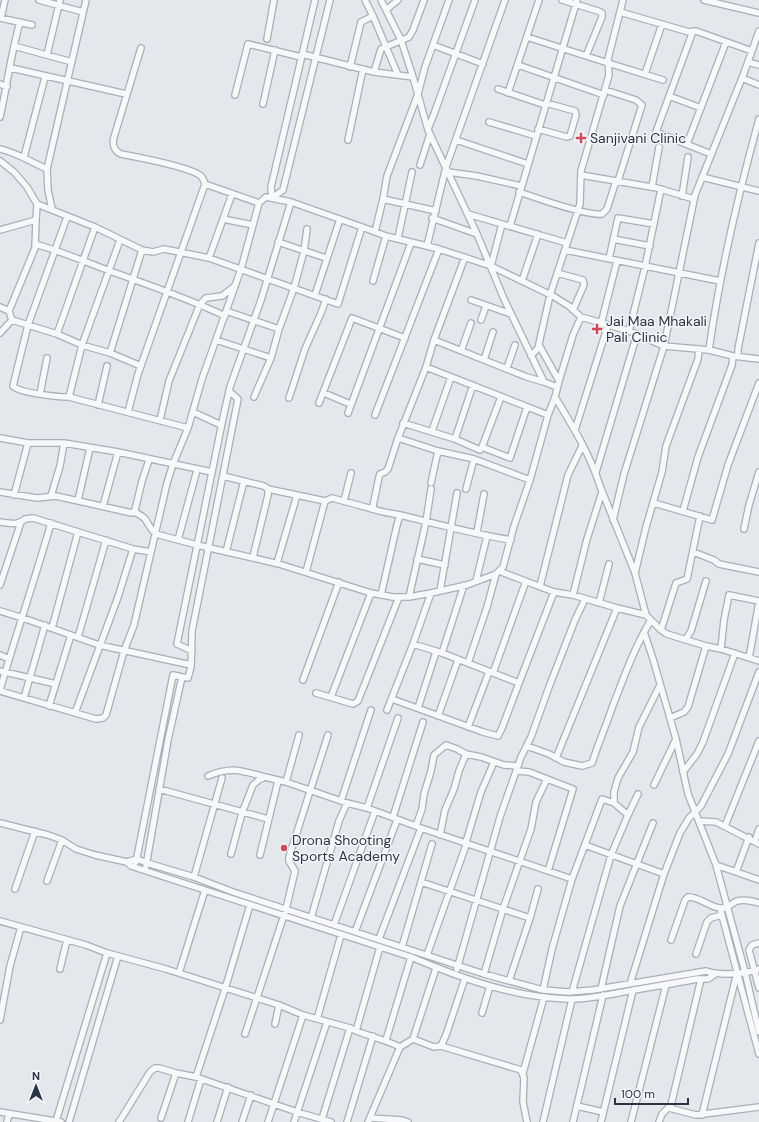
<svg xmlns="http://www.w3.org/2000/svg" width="759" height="1122" font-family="'DM Sans',sans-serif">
  <rect width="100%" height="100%" fill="#e4e7ec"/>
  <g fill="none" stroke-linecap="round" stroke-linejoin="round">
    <!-- minor casing -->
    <g stroke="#a9aeb7" stroke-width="8">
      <path id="minor" d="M39,0L83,12
        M315,0L271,187L272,198L283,190L330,0
        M365,0L373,16L398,75
        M381,0L401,40L413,77
        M562,0L598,11L602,13V17L586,56
        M704,0L759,13
        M386,10L398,0
        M620,12L689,32L696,31L752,51
        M0,18L32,25
        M1,18L5,0
        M693,31L656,132L711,154
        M527,37L608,63L663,80
        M267,39L274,0
        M433,45L483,64
        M14,46L72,62
        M302,54L374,72L413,77L428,130L477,234L504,299L544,382L557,387
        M47,55L60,0
        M748,62L759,65
        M518,65L604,95
        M350,67L361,22L373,16
        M11,68L126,94
        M374,72L381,49L409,37L413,30L424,0
        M645,74L662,24
        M742,78L759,85
        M0,84L7,87
        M498,89L545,105
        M605,90L636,100L642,105L618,181
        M508,93L539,0
        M235,95L248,44L301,57
        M669,96L701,108
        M263,104L275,50
        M0,117C7,86 11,53 20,22
        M489,122L536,136
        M428,129L434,114L475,0
        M538,129L567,137L570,136L576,115L575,111L546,103
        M348,140L363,69
        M456,140L528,164
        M687,144L726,42
        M0,149C17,153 31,162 47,169
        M24,157L45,77
        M0,161L14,172L27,187L37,204L95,227L142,250L153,252L164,249L209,258L338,304L362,227
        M420,165L430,134
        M448,172L477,176L521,186
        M581,175L657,188L694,199
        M702,177L759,191
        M205,184L259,203L266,197L291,202L362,227L386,236L439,249L491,266L553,296L569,306L581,317L629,331L664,346L709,350L733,356L759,359
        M652,187L659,147
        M519,192C537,198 586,216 602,214L607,209L616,181
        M682,196L688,157
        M383,199L436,211
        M52,209L48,190L47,169L86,0
        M468,214L567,243
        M67,217L28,325L13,386C19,393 58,397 69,397
        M432,218L477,234
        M223,219L253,225
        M36,220L35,248L9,311L12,320L57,334L82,345L110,353L141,366
        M510,226L577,0
        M0,230L36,220L37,204
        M375,232L383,199L387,176L418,94L425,67L449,0
        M398,238L412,172
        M613,239L650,246
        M120,240L82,345L69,397L188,428
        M278,242L326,258
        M35,244C61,251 85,262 110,271C149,285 187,298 225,316
        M427,246L446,167L505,0
        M565,250L720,281
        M465,257L434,340L426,367L398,438L438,451L474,459L530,480
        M209,258L232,194
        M609,259L618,218L654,224
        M491,266L502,224
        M557,273L583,280L584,285L573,310
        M373,281L386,236
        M522,281L538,234
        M315,295L340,219
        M471,300L511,314
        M0,307L9,311
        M226,311L279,329
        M481,320L486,306
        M601,324L617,261
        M629,331L645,267L661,189
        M0,333L12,320
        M57,334L95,227
        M216,340L271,358
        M434,340L527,377L544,382
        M539,345L559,381
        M709,350C720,272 738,195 759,119
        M461,351L471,323
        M110,353L142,250
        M531,356L538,348L550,295L580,204L581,171L609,75L608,59L623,0
        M738,356V349L759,243
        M484,360L493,332
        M426,367L548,415
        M507,368L515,345
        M324,393L350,404
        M40,394L47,358
        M254,397L271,358L279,329L294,288L304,251L307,229
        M501,397L482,447L510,458L527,407
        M555,397C572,425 590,454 600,486L635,573L646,615L661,630L667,634L706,646L721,649L759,661
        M289,398L305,349L321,313L326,299
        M319,403L352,318L405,338
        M98,405L107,366
        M128,412L138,374L205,184C204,181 203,178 201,176C190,167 137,157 121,154C114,151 112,144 114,137L141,48
        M193,412L221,425
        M348,413L411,243
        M375,415L439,249
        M160,420L169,381L200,304L206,298L222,296L235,286
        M403,423L455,439L473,385
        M575,430L608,325
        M432,431L451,377
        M0,438L28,443H64L118,452L212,472
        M455,439L480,450L482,447
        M596,472L637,334
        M223,476L264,486L268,489V495L253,557
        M431,483L438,451
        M268,489L325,501L332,498C347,502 362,506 376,510C384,513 392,513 400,515C437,524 473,534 511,540
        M466,489L474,459
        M0,492L37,498L56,496L132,513L135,510L142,481L149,460
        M14,495L28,443
        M51,496L60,466L64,443
        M78,500L90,448
        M344,501L351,473
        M654,503L712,520L728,465L759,383
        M103,506L118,452
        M374,509L373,506L379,477L380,474L385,472L388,469L398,438
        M683,511L698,457L732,365L733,356
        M134,512C151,519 145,525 156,534L197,545L279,564L371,593L393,597H409L431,593L467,585L496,574L503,567L514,526L530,480L548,415L555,397L559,381L573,335L581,317
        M613,520L624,474L664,346L695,195L744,73L759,31
        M0,522C9,523 18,526 25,519L33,518L133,549L151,552
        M744,529L749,505L759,472
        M477,532L484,494
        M178,540L197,470
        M226,552L244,481
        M693,552L714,560L719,564L759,572
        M417,559L445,565
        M277,563L297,495
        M499,571L554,592L573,595L617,608L646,615
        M306,572L325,501
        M635,573L646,527L662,472L666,446L698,359L699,349
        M476,581L487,536
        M0,585L21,522
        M540,586L568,475L582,446
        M440,591L457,493
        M381,595L397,525L400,515
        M573,595L587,539L602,492
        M409,597L426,522L431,489
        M599,603L609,564
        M0,611L23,618L99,645L191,665
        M52,628L78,532
        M661,630L676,583L687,579L700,516
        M644,632L653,659L676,739L688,794L716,865L745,972L759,1032
        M78,637L106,540
        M686,639L691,631L706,581
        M413,644L442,653L519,683L554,592
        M721,649L724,620L729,595L759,601
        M192,651L177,644L223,418L230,387L261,300L291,202
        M442,653L464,585
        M0,655L9,659
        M749,658L759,602
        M468,663L487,607L496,574
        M0,671L56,684
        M493,673L526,581
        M303,680L339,582
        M0,690C16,634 35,579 51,523
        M0,691L96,719L103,718L106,715L124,651L134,625L167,483L173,464L188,428L202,379L241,269L259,203
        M316,693L353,704L358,701L399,597
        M331,697L371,593
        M24,698L45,625
        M392,699L483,732L498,736L502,728L519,683
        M49,706L71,635
        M418,708L436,652
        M387,710L413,644L431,593
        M75,713L118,597L133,549
        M438,716L458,660
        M670,718L684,712L688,707L706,646
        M468,727L489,672
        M527,746L549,754L564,762L582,766L592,763C598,744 606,726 612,708C624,677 634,648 651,620
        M556,758L617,608
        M517,771L529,772L547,779
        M683,772L697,754L703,742L735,653
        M208,776C232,766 242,771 265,777
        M286,782L299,735
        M654,785L676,739
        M159,789L268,819
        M341,801L371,710
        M614,803V792L618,778L633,752L639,727L660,685
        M367,808L398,718
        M393,817L423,722
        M699,821L716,822L759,844
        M0,823L48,835L62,840L76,849L95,855L127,862L137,859L147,863L194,877L233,892L484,974L543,990L568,992L593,990L706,971C720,976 745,974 759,969
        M416,826L422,809L424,794L431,771L434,755L446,745L457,749L466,754
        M725,826L759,741
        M440,835L445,810L454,789L459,771L466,754L481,757L504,765L518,766
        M755,841L759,829
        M466,842L481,792L494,762
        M585,845L664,874L680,833L689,818L701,806L728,754L759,672
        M231,854L242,813L253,785L259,780L265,777L286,782L347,803L367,808L421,828L572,879L602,799L614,803L628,815L638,794
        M260,855L278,781
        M127,862L131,866L411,957C461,978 512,997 567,999C584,1000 602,996 618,993C644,988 671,984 697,979H708L715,974
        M136,862L173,675L182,677
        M716,865L759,880
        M146,866L168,740L182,677L188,678L191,667L192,631L238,399L229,391
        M736,872L749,837
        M194,877L222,778
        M47,881L62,840
        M421,882L530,918L509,981
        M15,889L35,831
        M720,908L759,1054
        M311,918L339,821L347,803
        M530,918L538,889
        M0,921L86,945L107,953L166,969L279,1005L303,1015L350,1028C366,1036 384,1039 400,1047L413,1039L434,1047L441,1046L446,1035L465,978
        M334,925L375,811
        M355,932L397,820
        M379,939L421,828
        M671,940L685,900L688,897C700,897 709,907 720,908C727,909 732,903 737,901C745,899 752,901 759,903
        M759,943L752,945L749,950L759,988
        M402,947L432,844
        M696,954L707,922L711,918L722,915
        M427,955L466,845
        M60,969L67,940
        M457,969L500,817L521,757L531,737L549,687L575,620L585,599
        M179,973L205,890
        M484,974L503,909L531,829L536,802L547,779L573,789L548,871
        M630,984L664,874
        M601,989L620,906L653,823
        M543,990L552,949L572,879
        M572,992L611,855L628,815
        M482,1013L490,986
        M317,1019L341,935
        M0,1020L10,966L21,927
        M275,1024L279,1005
        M356,1031L380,947
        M245,1034L286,909L295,871L289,861V857L328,735
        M413,1039L436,968
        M386,1040L411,957
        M441,1046L521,1070L524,1078L523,1102L527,1122
        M523,1073L544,997
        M196,1077L225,989L250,905
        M577,1106L603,1112
        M669,1108L696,1115L759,1107
        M0,1112L61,1122
        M702,1115L737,973
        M161,1118L176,1073
        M370,1118L402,1120L408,1122
        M322,1119L350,1028
        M56,1121L107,953
        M7,1122L9,1114
        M69,1122L118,956
        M119,1122L150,1072L155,1068H159L176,1073L196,1077L297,1112L331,1122
        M188,1122L201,1079
        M217,1122L228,1087
        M242,1122L251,1095
        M268,1122L303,1015
        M294,1122L327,1022
        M347,1122L373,1036
        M368,1122L400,1047
        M543,1122L572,999
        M573,1122L603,995
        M601,1122L633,990
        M631,1122L666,985
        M659,1122L662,1114L671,1105L701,979"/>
    </g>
    <!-- minor -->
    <use href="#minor" stroke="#f7f8fa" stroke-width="5.5"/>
  </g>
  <!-- markers -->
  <g fill="#d1495b" stroke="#f4f6f9" stroke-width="1.5">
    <path d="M579 132h4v4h4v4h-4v4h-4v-4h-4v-4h4z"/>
    <path d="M595 323h4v4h4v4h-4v4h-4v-4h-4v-4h4z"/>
    <circle cx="284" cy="848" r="4"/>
  </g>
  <g text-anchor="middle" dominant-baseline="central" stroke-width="3" stroke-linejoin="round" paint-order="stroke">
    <!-- poi labels -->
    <g font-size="14" fill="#2b3445" stroke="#f4f6f9" text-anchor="start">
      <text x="590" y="138">Sanjivani Clinic</text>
      <text x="606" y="321">Jai Maa Mhakali<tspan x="606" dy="16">Pali Clinic</tspan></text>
      <text x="292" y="840">Drona Shooting<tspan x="292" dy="16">Sports Academy</tspan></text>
    </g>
  </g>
  <!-- north arrow -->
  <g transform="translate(36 1086)" stroke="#f4f6f9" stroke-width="3" paint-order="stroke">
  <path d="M0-3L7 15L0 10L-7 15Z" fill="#2b3445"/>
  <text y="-6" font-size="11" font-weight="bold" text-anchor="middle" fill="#2b3445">N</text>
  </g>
  <!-- scale -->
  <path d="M615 1098v6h73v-6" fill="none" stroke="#2b3445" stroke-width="2"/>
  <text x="621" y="1098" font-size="12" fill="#2b3445" stroke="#f4f6f9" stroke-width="3" paint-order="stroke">100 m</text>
</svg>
